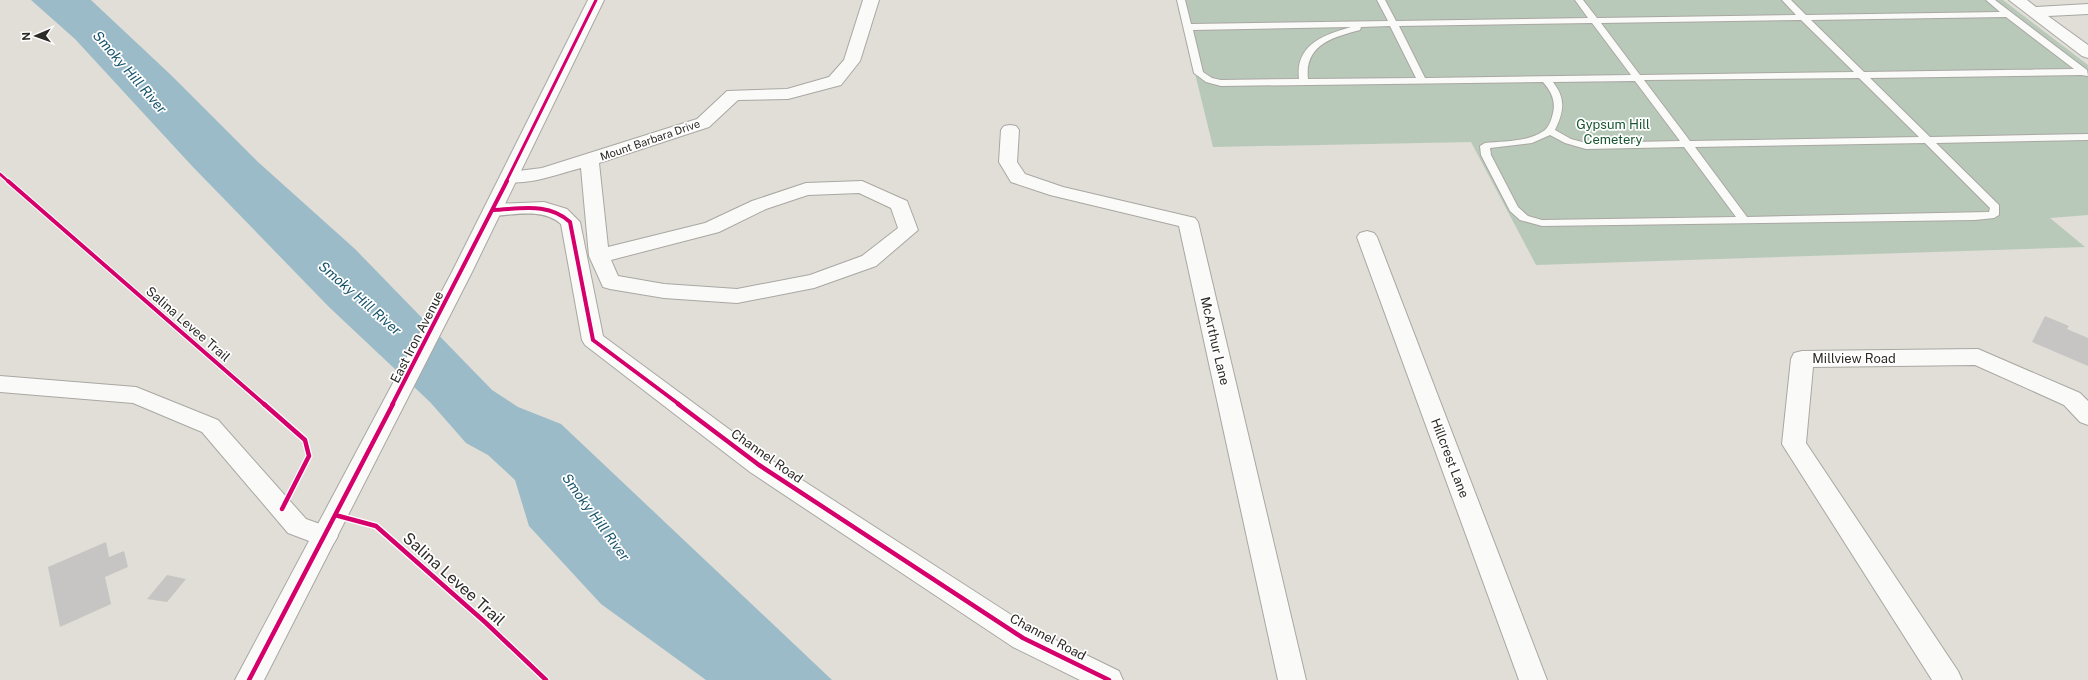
<svg xmlns="http://www.w3.org/2000/svg" width="2088" height="680" font-family="'Public Sans',sans-serif">
  <rect width="100%" height="100%" fill="#e0ded7"/>
  <!-- green -->
  <path fill="#b8c9b9" d="M1177,0H2003L2088,65V215L2050,218L2085,247L1536,265L1471,142L1213,147Z"/>
  <!-- water -->
  <path fill="#9bbbc8" d="M31,0H91L172,76L258,162L355,249L492,390L518,407L561,424L832,680H706L601,604L529,526L515,480L488,455L466,443L430,402L329,307L192,166L75,39Z"/>
  <!-- building -->
  <path fill="#c7c5c3" d="M2045,316L2069,326L2067,329L2088,338V366L2032,342Z
    M106,542L109,557L124,551L128,567L105,577L111,604L60,627L48,567Z
    M167,575L186,579L167,602L147,599Z"/>
  <g fill="none" stroke-linecap="round" stroke-linejoin="round">
    <!-- service casing -->
    <g stroke="#a9a7a2" stroke-width="2">
      <path id="service" d="M1177,0H1185L1191,24L1388,21L1377,0H1385L1396,21L1588,18L1575,0H1583L1597,18L1796,15L1782,0H1791L1806,15L2000,12L1986,0H1995L2087,70L2088,76L2081,75L1870,78L1930,137L2088,134V140L1936,143L1999,205V215L1994,218L1975,220L1542,226L1520,220L1510,211L1481,155L1480,146L1485,143C1504,141 1530,142 1545,130C1549,127 1552,118 1553,113C1556,101 1551,91 1543,82L1221,86L1206,82L1194,73ZM2006,17L2074,69L1864,72L1811,20ZM1801,20L1854,72L1640,75L1601,23ZM1592,23L1631,75L1425,78L1399,26ZM1390,26L1416,78L1308,79C1304,45 1333,37 1360,30L1361,27ZM1351,27C1323,35 1295,45 1299,79L1221,80L1212,78L1203,72L1193,30ZM1859,78L1919,137L1690,141L1644,80ZM1635,81L1680,141L1586,143L1571,139L1555,130C1564,111 1566,99 1553,82ZM1550,135L1565,143L1586,149L1684,147L1736,217L1542,220L1528,216L1518,207L1491,155L1490,148L1532,143ZM1925,143L1990,208L1989,212L1747,217L1695,147Z"/>
    </g>
    <!-- minor casing -->
    <g stroke="#a9a7a2" stroke-width="2">
      <path id="minor" d="M863,0H879L860,61L841,85L788,99L738,100L709,127L599,163L608,247L705,223L752,201L806,183L862,181L907,201L918,230L876,266L814,288L737,303L664,298L610,289L603,287L589,256L581,168C558,174 525,187 502,181L500,177L502,173L542,168L697,119L727,91L787,89L829,77L844,60ZM859,193L891,208L898,228L862,256L810,275L737,289L664,284L618,276L611,260L719,232L766,209L808,195Z
        M2009,0H2027L2036,7L2088,4V14L2048,16L2088,45V58L2082,56Z
        M1010,125L1016,126L1019,130L1017,162L1025,174L1063,187L1195,218L1198,222L1306,680H1278L1179,226L1050,195L1011,182L999,162L1001,130L1004,126Z
        M544,202L567,209L580,222L603,336L768,458L1033,629L1119,671L1123,680H1080L1013,647L750,472L585,345L582,340L561,224C543,208 515,215 493,216L486,214L483,210L486,206L493,204Z
        M1367,231L1374,233L1377,237L1547,680H1519L1357,237L1360,233Z
        M1978,349L2080,393L2088,401V425L2080,422L2064,405L1975,365L1813,367L1806,443L1958,671L1962,680H1932L1782,444L1791,359L1794,353L1802,351Z
        M0,376L136,387L218,420L306,519L334,529L338,536L334,543L325,547L288,533L202,432L133,403L0,392Z"/>
    </g>
    <!-- tertiary casing -->
    <g stroke="#a9a7a2" stroke-width="2">
      <path id="tertiary" d="M588,0H604L472,272L264,680H235L452,272Z"/>
    </g>
    <!-- service -->
    <use href="#service" fill="#fafaf9" fill-rule="evenodd"/>
    <!-- minor -->
    <use href="#minor" fill="#fafaf9" fill-rule="evenodd"/>
    <!-- tertiary -->
    <use href="#tertiary" fill="#fafaf9" fill-rule="evenodd"/>
    <!-- cycleway-far2 casing -->
    <g stroke="#fff" stroke-width="5">
      <path id="cycleway-far2" d="M0,174L9,182
        M506,182L596,0"/>
    </g>
    <!-- cycleway-far1 casing -->
    <g stroke="#fff" stroke-width="6">
      <path id="cycleway-far1" d="M8,181L265,405
        M493,210C521,209 548,202 570,222L593,340L680,405
        M392,405L507,181"/>
    </g>
    <!-- cycleway casing -->
    <g stroke="#fff" stroke-width="7">
      <path id="cycleway" d="M264,404L305,440L309,456L282,509
        M678,404L759,465L1023,638L1109,680
        M335,515L376,526L486,623L546,680
        M249,680L393,404"/>
    </g>
    <!-- cycleway-far2 -->
    <use href="#cycleway-far2" stroke="#d6006c" stroke-width="3"/>
    <!-- cycleway-far1 -->
    <use href="#cycleway-far1" stroke="#d6006c" stroke-width="4"/>
    <!-- cycleway -->
    <use href="#cycleway" stroke="#d6006c" stroke-width="4.5"/>
  </g>
  <g text-anchor="middle" dominant-baseline="central" stroke-width="3.5" stroke-linejoin="round" paint-order="stroke">
    <!-- far-street labels -->
    <g font-size="11" fill="#2d2b27" stroke="#fff">
      <text transform="translate(650 140) rotate(-19)">Mount Barbara Drive</text>
    </g>
    <!-- park labels -->
    <g font-size="13" fill="#195731" stroke="#fff">
      <text x="1613" y="124">Gypsum Hill<tspan x="1613" dy="15">Cemetery</tspan></text>
    </g>
    <!-- street labels -->
    <g font-size="13" fill="#2d2b27" stroke="#fff">
      <text transform="translate(188 324) rotate(41)">Salina Levee Trail</text>
      <text transform="translate(417 337) rotate(-63)">East Iron Avenue</text>
      <text transform="translate(1215 341) rotate(77)">McArthur Lane</text>
      <text x="1854" y="358">Millview Road</text>
      <text transform="translate(767 456) rotate(35)">Channel Road</text>
      <text transform="translate(1450 458) rotate(69)">Hillcrest Lane</text>
      <text transform="translate(1048 637) rotate(28)">Channel Road</text>
    </g>
    <!-- water labels -->
    <g font-size="14" font-style="italic" fill="#18556d" stroke="#fff">
      <text transform="translate(130 72) rotate(49)">Smoky Hill River</text>
      <text transform="translate(360 298) rotate(41)">Smoky Hill River</text>
      <text transform="translate(596 517) rotate(54)">Smoky Hill River</text>
    </g>
    <!-- near-street labels -->
    <g font-size="16" fill="#2d2b27" stroke="#fff">
      <text transform="translate(454 579) rotate(42)">Salina Levee Trail</text>
    </g>
  </g>
  <!-- north arrow -->
  <g transform="translate(36 36) rotate(268)" stroke="#ffffff" stroke-width="3" paint-order="stroke">
  <path d="M0-3L7 15L0 10L-7 15Z" fill="#2d2b27"/>
  <text y="-6" font-size="11" font-weight="bold" text-anchor="middle" fill="#2d2b27">N</text>
  </g>
</svg>
